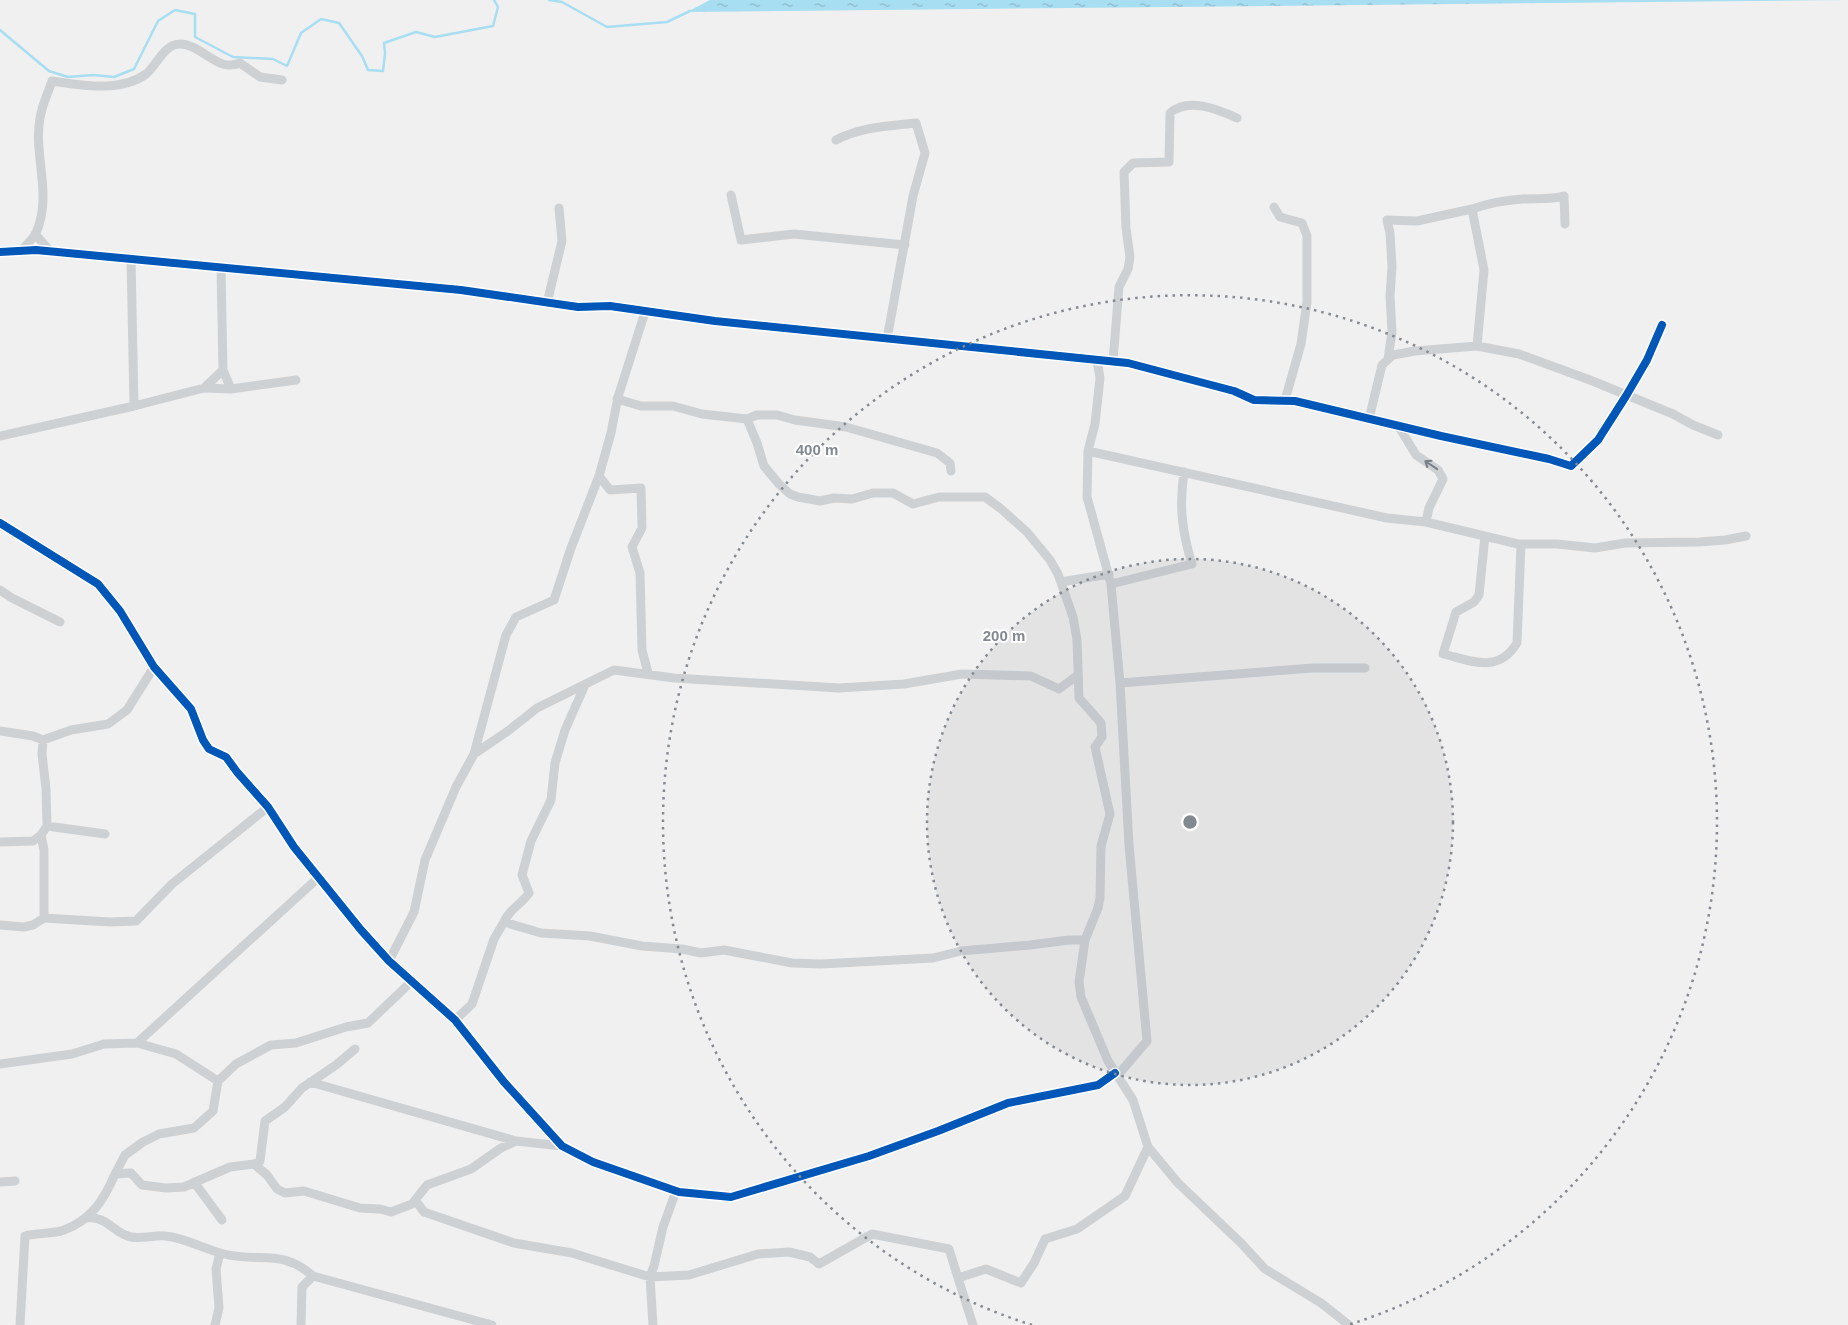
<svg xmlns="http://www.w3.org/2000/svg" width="1848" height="1325" font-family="Arial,sans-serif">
  <defs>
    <pattern id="water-ripples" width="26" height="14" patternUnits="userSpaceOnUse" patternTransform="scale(1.25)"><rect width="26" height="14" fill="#a7def1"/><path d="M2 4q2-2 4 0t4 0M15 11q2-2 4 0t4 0" fill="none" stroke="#8ab7c6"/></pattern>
  </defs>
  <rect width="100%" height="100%" fill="#f1f0f0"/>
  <!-- water -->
  <path fill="url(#water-ripples)" d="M710,0H1848L687,12Z"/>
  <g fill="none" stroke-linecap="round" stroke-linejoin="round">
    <!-- stream -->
    <path stroke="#a7def1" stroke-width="2.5" d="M549,0L562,2L607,27L667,22L690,11
      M0,30L49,71L68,77L93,75L114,77L134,69L158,21L175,10L195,14V37L233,57L273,59L287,66L301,33L321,19L339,23L362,56L368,70L383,71L385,53L384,43L416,32L435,37L493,26L498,7L494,0"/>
    <!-- street -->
    <path stroke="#ced1d4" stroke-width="9" d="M836,140C860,127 889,126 916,123L925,153L913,196L887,339
      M731,195L741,240L794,234L905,245
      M1274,207L1280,217L1302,223L1307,236V302L1301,344L1285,400
      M35,234L50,251
      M21,251C26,245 33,239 36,233C53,194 33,156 40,118C42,105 48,93 52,81C81,85 120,93 146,74C157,65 164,44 180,44C202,44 217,73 240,63L260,77L282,80
      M0,252L36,250L461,290L578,307L610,306L715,321L1128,363L1234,391L1254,400L1295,401L1441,436L1549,459L1571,466L1598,440L1626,396L1647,360L1662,325
      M547,303L562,241L559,208
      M645,312L618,397L611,433L599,476L610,490L641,488L642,528L632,547L640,573L642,650L648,673
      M1477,346L1484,270L1472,209C1487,204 1505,200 1522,199C1537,198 1550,200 1564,196L1565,224
      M1388,359L1392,332L1390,296L1392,267L1390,233L1387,220L1417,221L1472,209
      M1097,360L1100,378L1095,424L1088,451L1087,497L1111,584L1120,683L1129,845L1147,1041L1117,1076
      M1113,361L1119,287L1128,269L1130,257L1126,228L1124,172L1133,163L1169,162L1170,113C1188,97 1217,109 1237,118
      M223,370L231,389
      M204,388L231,389L296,380
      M617,399L641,406H673L702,414L747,419L757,415H777L795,420L846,427L937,453L950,463L951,471
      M134,406L204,388L223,370L221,268
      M747,419L757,443L764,466L779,484L790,494L798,497L820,501L834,498L852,499L873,493H893L913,504L939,497H985L1000,508L1027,532L1050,560L1058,574L1073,617L1077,640L1079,698L1101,723L1102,737L1095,747L1110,814L1101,846L1100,898L1098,908L1085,940L1079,982L1081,997L1108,1061L1133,1100L1148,1147L1178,1183L1241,1243L1265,1269L1321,1303L1349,1325
      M1369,419L1382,365L1393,355L1415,351L1477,346L1519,354L1590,380L1673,414L1693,425L1718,435
      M1399,427L1416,455L1438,470L1443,479L1429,508L1426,522
      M0,436L134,406L131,258
      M1088,451L1387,518L1426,522L1518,544H1557L1595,548L1625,543L1699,542L1725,540L1746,536
      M0,523L98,584L120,611L154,667L191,709L203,740L209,749L226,757L237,772L268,807L294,847L361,930L389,961L455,1020L504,1082L562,1146L593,1162L679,1192L731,1197L869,1156L938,1131L1008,1103L1098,1085L1115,1073
      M1485,536L1479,595L1474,602L1456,612L1443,654C1472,661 1498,674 1517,643L1521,544
      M1061,582L1109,574
      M1111,584L1192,564C1182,532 1179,506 1184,472
      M0,590L12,598L60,622
      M1120,683L1313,668H1365
      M0,731L33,736L43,740L71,730L108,724L127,710L154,667
      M43,740L42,754L46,789L47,826L41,835L44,850V918
      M474,754L506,635L516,617L554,600L571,548L599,476
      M47,826L105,834
      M0,842L33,841L41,835
      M504,922C510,908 521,905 529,893L522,875L531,841L551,800L555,763L565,730L585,685
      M0,925L24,927L33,925L44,918L110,922L136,921L172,884L268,807
      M389,961L414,912L425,860L456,787L474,754L508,731L537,708L614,670L674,678L839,688L904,684L962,674L1031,676L1059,689L1078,675
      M455,1020L472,1004L494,939L504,922L541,933L590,936L642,946L682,949L701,953L724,950L792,963L821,964L933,958L961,951L1030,945L1069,940H1085
      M137,1043L319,877
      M0,1064L72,1054L104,1044L137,1043L176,1054L218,1081
      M310,1082L516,1141
      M254,1164L267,1175L277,1189L285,1193L304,1191L360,1208L380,1209L391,1212L412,1204L427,1185L471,1169L501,1148L516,1141L562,1146
      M115,1174L125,1155L143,1142L159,1134L194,1128L213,1111L218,1081L236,1064L271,1045L296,1043L346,1027L368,1023L412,981
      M0,1182L15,1181
      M194,1182L222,1220
      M416,1201L424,1212L514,1243L572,1253L650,1277L689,1275L758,1254L789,1252L810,1257L819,1264L872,1234L949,1249L958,1278L986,1269L1021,1283L1034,1263L1045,1239L1077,1229L1125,1196L1148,1147
      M87,1218C108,1216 114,1234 131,1237C143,1239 154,1235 165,1236C186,1238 204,1249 224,1254C261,1263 281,1248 313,1276L492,1325
      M958,1278L973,1325
      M20,1325L25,1236C37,1233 54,1234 64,1230C91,1220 104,1200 115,1174L131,1173L142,1185L166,1188L184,1187L230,1167L254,1164L260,1161L265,1121L285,1107L302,1088L336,1065L355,1049
      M215,1325L219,1308L216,1269L220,1253
      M301,1325L302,1287L313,1276
      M653,1325L650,1277L654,1266L663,1227L676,1191"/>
    <!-- cycleway casing -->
    <g stroke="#fff" stroke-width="11">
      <path id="cycleway" d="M0,252L36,250L461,290L578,307L610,306L715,321L1128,363L1234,391L1254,400L1295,401L1441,436L1549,459L1571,466L1598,440L1626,396L1647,360L1662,325
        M0,523L98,584L120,611L154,667L191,709L203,740L209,749L226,757L237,772L268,807L294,847L361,930L389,961L455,1020L504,1082L562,1146L593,1162L679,1192L731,1197L869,1156L938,1131L1008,1103L1098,1085L1115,1073"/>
    </g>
    <!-- cycleway -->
    <use href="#cycleway" stroke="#0057b8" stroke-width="8"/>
  </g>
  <!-- one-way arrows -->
  <defs><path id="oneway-shaft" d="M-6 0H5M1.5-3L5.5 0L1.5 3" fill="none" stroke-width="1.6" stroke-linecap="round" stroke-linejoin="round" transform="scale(1.25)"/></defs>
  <use stroke="#767e87" href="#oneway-shaft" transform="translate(1431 465) rotate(-146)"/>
  <!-- distance rings -->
  <circle cx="1190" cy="822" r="263" fill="#828991" fill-opacity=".12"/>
  <g fill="none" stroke="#828991" stroke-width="2.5" stroke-dasharray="2.5 5">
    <circle cx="1190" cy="822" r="263"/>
    <path d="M1032 1325A527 527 0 1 1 1348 1325"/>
  </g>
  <circle cx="1190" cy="822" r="8" fill="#828991" stroke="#fff" stroke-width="2.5"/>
  <g font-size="15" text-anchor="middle" font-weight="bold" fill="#828991" stroke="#fff" stroke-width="4" stroke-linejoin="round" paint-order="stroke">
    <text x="817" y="455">400 m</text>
    <text x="1004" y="641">200 m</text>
  </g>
</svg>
